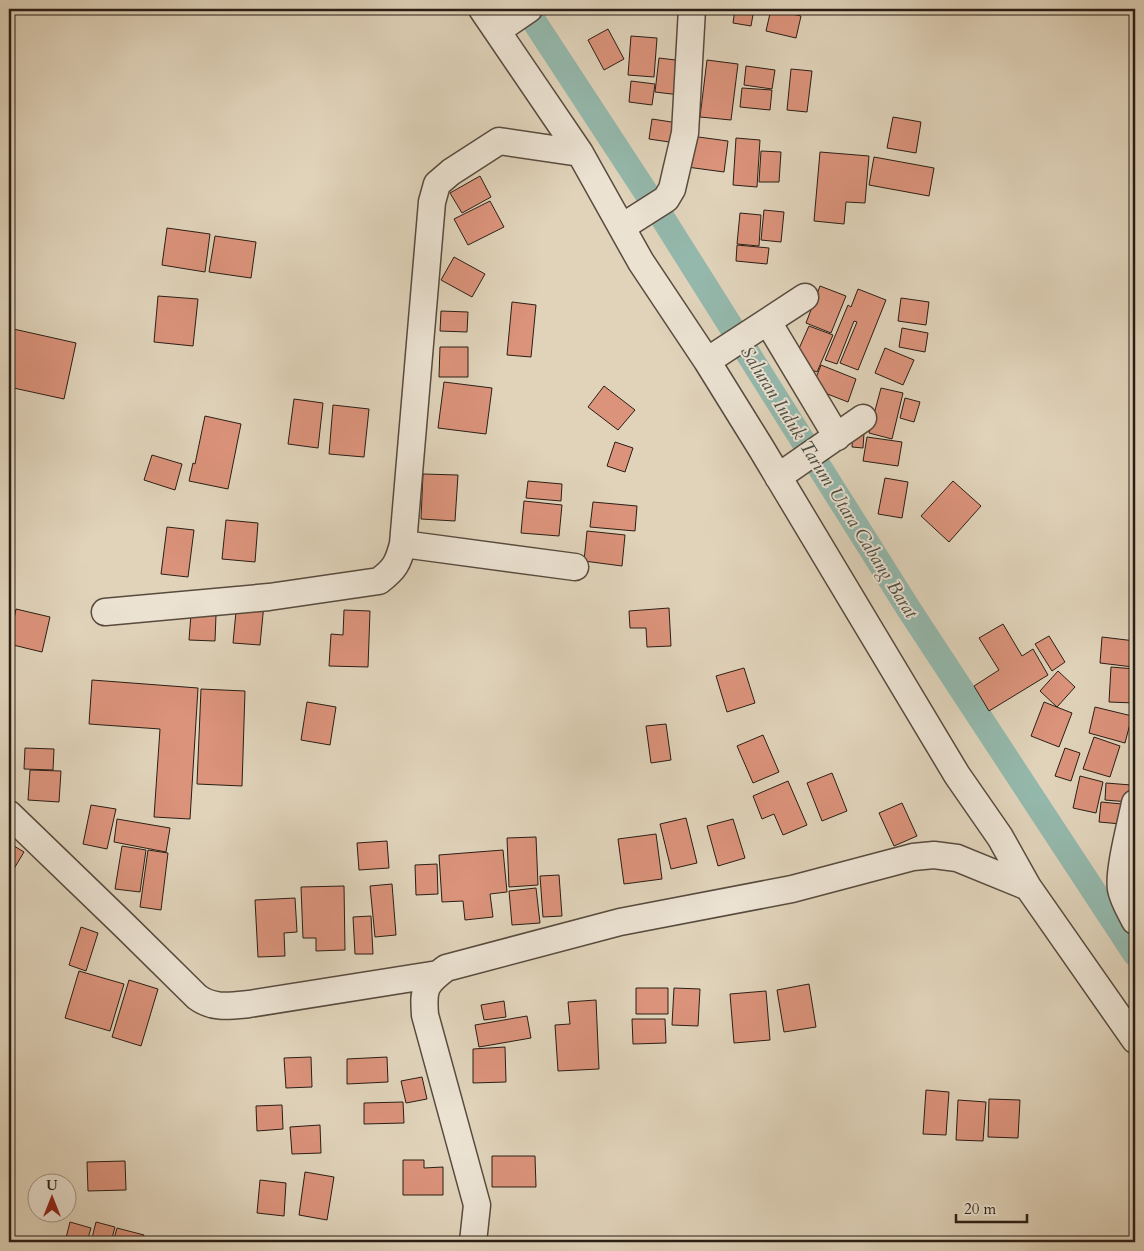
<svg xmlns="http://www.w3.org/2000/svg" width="1144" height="1251" font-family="Cardo,serif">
  <rect width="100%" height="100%" fill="#e0d3ba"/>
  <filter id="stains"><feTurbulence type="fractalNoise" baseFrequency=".004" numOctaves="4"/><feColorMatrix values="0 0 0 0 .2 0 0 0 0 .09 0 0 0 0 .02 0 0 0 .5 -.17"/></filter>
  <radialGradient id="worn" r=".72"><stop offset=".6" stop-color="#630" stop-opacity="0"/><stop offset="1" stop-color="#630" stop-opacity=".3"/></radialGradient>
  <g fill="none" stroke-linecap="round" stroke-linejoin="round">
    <!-- canal -->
    <path stroke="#94b8ac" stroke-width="25" d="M526,9L662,217L910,611L1135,954"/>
  </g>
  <!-- building -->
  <path fill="#db937b" stroke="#2a1e15" d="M149,9H171V13L149,12Z
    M174,9H200L199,13L173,11Z
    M735,9H754L751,26L733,23Z
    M771,9L801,16L796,38L766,31Z
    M783,9H801L800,13Z
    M608,29L624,59L604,70L588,40Z
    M631,36L657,38L654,77L628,75Z
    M659,58L684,61L680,95L655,92Z
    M707,60L738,64L731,120L700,117Z
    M746,66L775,70L772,89L744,85Z
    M791,69L812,71L807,112L787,110Z
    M631,81L655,84L652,105L629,102Z
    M742,88L772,90L770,110L740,107Z
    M893,117L921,122L916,153L887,148Z
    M652,119L678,123L676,143L649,139Z
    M691,136L728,141L724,172L687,167Z
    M736,138L760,140L757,187L733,185Z
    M761,151L781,152L779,182H759Z
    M820,152L869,156L865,203L846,202L844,224L814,221Z
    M874,157L934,168L929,196L869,185Z
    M480,176L491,197L462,213L450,193Z
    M490,201L504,227L468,245L454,219Z
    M764,210L784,212L781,242L761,240Z
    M740,213L761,215L759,246L737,244Z
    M167,228L210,234L205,272L162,265Z
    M215,236L256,242L251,278L209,272Z
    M737,245L769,248L767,264L736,261Z
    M454,257L485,274L472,297L441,280Z
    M820,286L846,296L831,333L806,323Z
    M858,289L886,300L858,370L840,363L857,322L854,321L837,364L825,360L848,305L851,307Z
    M158,296L198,299L193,346L154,342Z
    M901,298L929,302L926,325L898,321Z
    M512,302L536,305L531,357L507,355Z
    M441,311L468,312L467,332L440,331Z
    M809,326L833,335L817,372L793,362Z
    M9,328L76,343L64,399L9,387Z
    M902,328L928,333L925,352L899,347Z
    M440,347H468V377H439Z
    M885,348L914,360L903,385L875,373Z
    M821,365L856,379L848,402L812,388Z
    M444,382L492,388L486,434L438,428Z
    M604,386L635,410L618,430L588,407Z
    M881,388L903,393L892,439L869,433Z
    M905,398L920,402L914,422L900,418Z
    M294,399L323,403L318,448L288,444Z
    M333,405L369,409L364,457L329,454Z
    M205,416L241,424L228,489L189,481L193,463L195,464Z
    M853,432L864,433L863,448L852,447Z
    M867,437L902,442L898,466L863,461Z
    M615,442L633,448L625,472L607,466Z
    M152,455L182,464L175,490L144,480Z
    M423,474L458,475L455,521L421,519Z
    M885,478L908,482L902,518L878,514Z
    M528,481L562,484L561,501L526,498Z
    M953,481L981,506L949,542L921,516Z
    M524,501L562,505L559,536L521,533Z
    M593,502L637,506L635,531L590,527Z
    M226,520L258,523L255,562L222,559Z
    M167,527L194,530L188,577L161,574Z
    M587,531L625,535L622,566L584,561Z
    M237,601L264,604L260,645L233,643Z
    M669,608L671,646L647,647L646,628H630L629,611Z
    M16,609L50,617L42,652L9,644Z
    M344,610L370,611L368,667L329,666L331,634L343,635Z
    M191,614L216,615L215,641L189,640Z
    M1003,624L1022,656L1033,649L1048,675L989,711L974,686L999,670L979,638Z
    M1049,636L1065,662L1052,671L1035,644Z
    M1102,637L1135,641L1133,667L1100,663Z
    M1111,667L1135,669V703L1109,702Z
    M744,668L755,703L727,712L716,676Z
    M1058,671L1075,687L1057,707L1040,691Z
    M92,680L198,688L190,819L154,817L160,729L89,724Z
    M201,689L245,691L242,786L197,784Z
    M307,702L336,707L330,745L301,740Z
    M1044,702L1072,713L1059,747L1031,736Z
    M1095,707L1132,716L1125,743L1089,733Z
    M666,724L671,760L651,763L646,726Z
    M763,735L779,772L753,783L737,746Z
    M1094,737L1120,746L1110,777L1083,769Z
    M25,748L54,749L53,770L24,769Z
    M1065,748L1080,753L1071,781L1055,776Z
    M30,770L61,771L59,802L28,800Z
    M832,773L847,811L822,821L807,783Z
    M1080,776L1103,782L1096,813L1073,808Z
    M788,781L807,825L783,835L774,814L762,819L753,796Z
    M1106,783L1131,785L1129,802L1105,800Z
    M1101,802L1122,804L1121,824L1099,822Z
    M902,803L917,836L894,846L879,813Z
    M91,805L116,809L107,849L83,844Z
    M686,818L697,863L671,869L660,824Z
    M117,819L170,828L166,852L114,842Z
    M733,819L745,858L718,866L707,826Z
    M656,834L662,879L624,884L618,839Z
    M536,837L538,885L509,887L507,838Z
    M387,841L389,868L359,870L357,843Z
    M9,843L24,852L9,877Z
    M122,846L146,850L140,892L115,889Z
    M148,850L168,853L161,910L140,907Z
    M503,850L507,892L490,894L493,917L465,920L463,901L442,902L439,855Z
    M437,864L438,894L416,895L415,865Z
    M559,875L562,916L543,917L540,876Z
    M392,884L396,935L375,937L370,886Z
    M344,886L345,950L316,951V938H303L301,887Z
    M536,888L540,923L512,925L509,891Z
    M295,898L297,932L284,933L285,956L258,957L255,900Z
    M371,916L373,954H355L353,917Z
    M81,927L98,933L86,971L69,965Z
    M79,971L124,984L110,1031L65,1018Z
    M129,980L158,989L141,1046L112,1037Z
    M809,984L816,1027L784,1032L777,990Z
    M636,988H668V1014H636Z
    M674,988L700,989L698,1026L672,1025Z
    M766,991L770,1040L734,1043L730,994Z
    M596,1000L599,1069L558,1071L555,1025L570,1024L568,1002Z
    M504,1001L506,1017L484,1020L481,1005Z
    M527,1016L531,1038L479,1047L475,1025Z
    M632,1019H665L666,1043L633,1044Z
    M505,1047L506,1082L473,1083V1049Z
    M311,1057L312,1087L286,1088L284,1058Z
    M387,1057L388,1082L347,1084V1059Z
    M422,1077L427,1099L406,1103L401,1081Z
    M926,1090L949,1092L946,1135L923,1134Z
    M989,1099L1020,1100L1018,1138L988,1137Z
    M958,1100L986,1102L983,1141L956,1140Z
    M403,1102L404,1123L364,1124V1103Z
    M282,1105L283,1129L257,1131L256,1106Z
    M320,1125L321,1153L292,1154L290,1127Z
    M492,1156H535L536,1187H492Z
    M403,1160H424V1168L443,1167V1195H403Z
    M125,1161L126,1190L88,1191L87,1162Z
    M305,1172L334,1177L327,1220L299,1215Z
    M260,1180L286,1183L284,1216L257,1213Z
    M70,1222L91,1228L87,1242H65Z
    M96,1222L115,1227L111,1242H91Z
    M117,1228L144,1235L142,1242H113Z"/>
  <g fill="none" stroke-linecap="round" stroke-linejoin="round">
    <!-- minor casing -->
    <g stroke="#584b3e" stroke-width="29">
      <path id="minor" d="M482,9L580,153L641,262L707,361L761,448L957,775L1000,837L1028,887L1135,1040
        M497,31L529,9
        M622,227L666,199L672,189L685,133L692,9
        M768,322L837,437
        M707,361L805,297
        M778,477L863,418
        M403,544L575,567
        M105,612L269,597L379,581C395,569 398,563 403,544L432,202L437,184L451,172L499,141L580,153
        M1135,803C1131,823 1118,871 1121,889C1123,900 1130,911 1135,921
        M9,814L125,926L197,997C213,1009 230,1006 249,1004L438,974
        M473,1242L477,1205L425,1015C423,988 425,984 446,968L620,922L792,889L913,857L934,855L957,858L1028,887"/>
    </g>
    <!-- minor -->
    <use href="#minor" stroke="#ebe2d2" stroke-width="26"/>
  </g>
  <g text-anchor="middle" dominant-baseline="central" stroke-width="4" stroke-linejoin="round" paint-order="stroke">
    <!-- water labels -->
    <g font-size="19" font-style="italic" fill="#4a4c42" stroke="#ebe2d2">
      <text transform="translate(829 482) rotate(58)">Saluran Induk Tarum Utara Cabang Barat</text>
    </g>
  </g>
  <!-- margin -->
  <rect width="1144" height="1251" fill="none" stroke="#e0d3ba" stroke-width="30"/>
  <rect x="10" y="10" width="1124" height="1231" fill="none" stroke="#2a1e15" stroke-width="2.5"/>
  <rect x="15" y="15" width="1114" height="1221" fill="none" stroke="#2a1e15"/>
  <!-- north arrow -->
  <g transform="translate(52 1198)"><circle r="24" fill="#ebe2d2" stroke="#9e9486"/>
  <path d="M0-4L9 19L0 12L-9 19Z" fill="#8f2418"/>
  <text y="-8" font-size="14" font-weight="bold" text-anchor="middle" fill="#2a1e15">U</text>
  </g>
  <!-- scale -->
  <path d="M956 1214v8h71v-8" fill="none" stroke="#2a1e15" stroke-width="2.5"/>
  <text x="964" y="1214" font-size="15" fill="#2a1e15" stroke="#ebe2d2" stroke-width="4" paint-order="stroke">20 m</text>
  <rect width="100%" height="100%" filter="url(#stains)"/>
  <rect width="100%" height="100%" fill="url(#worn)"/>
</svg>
